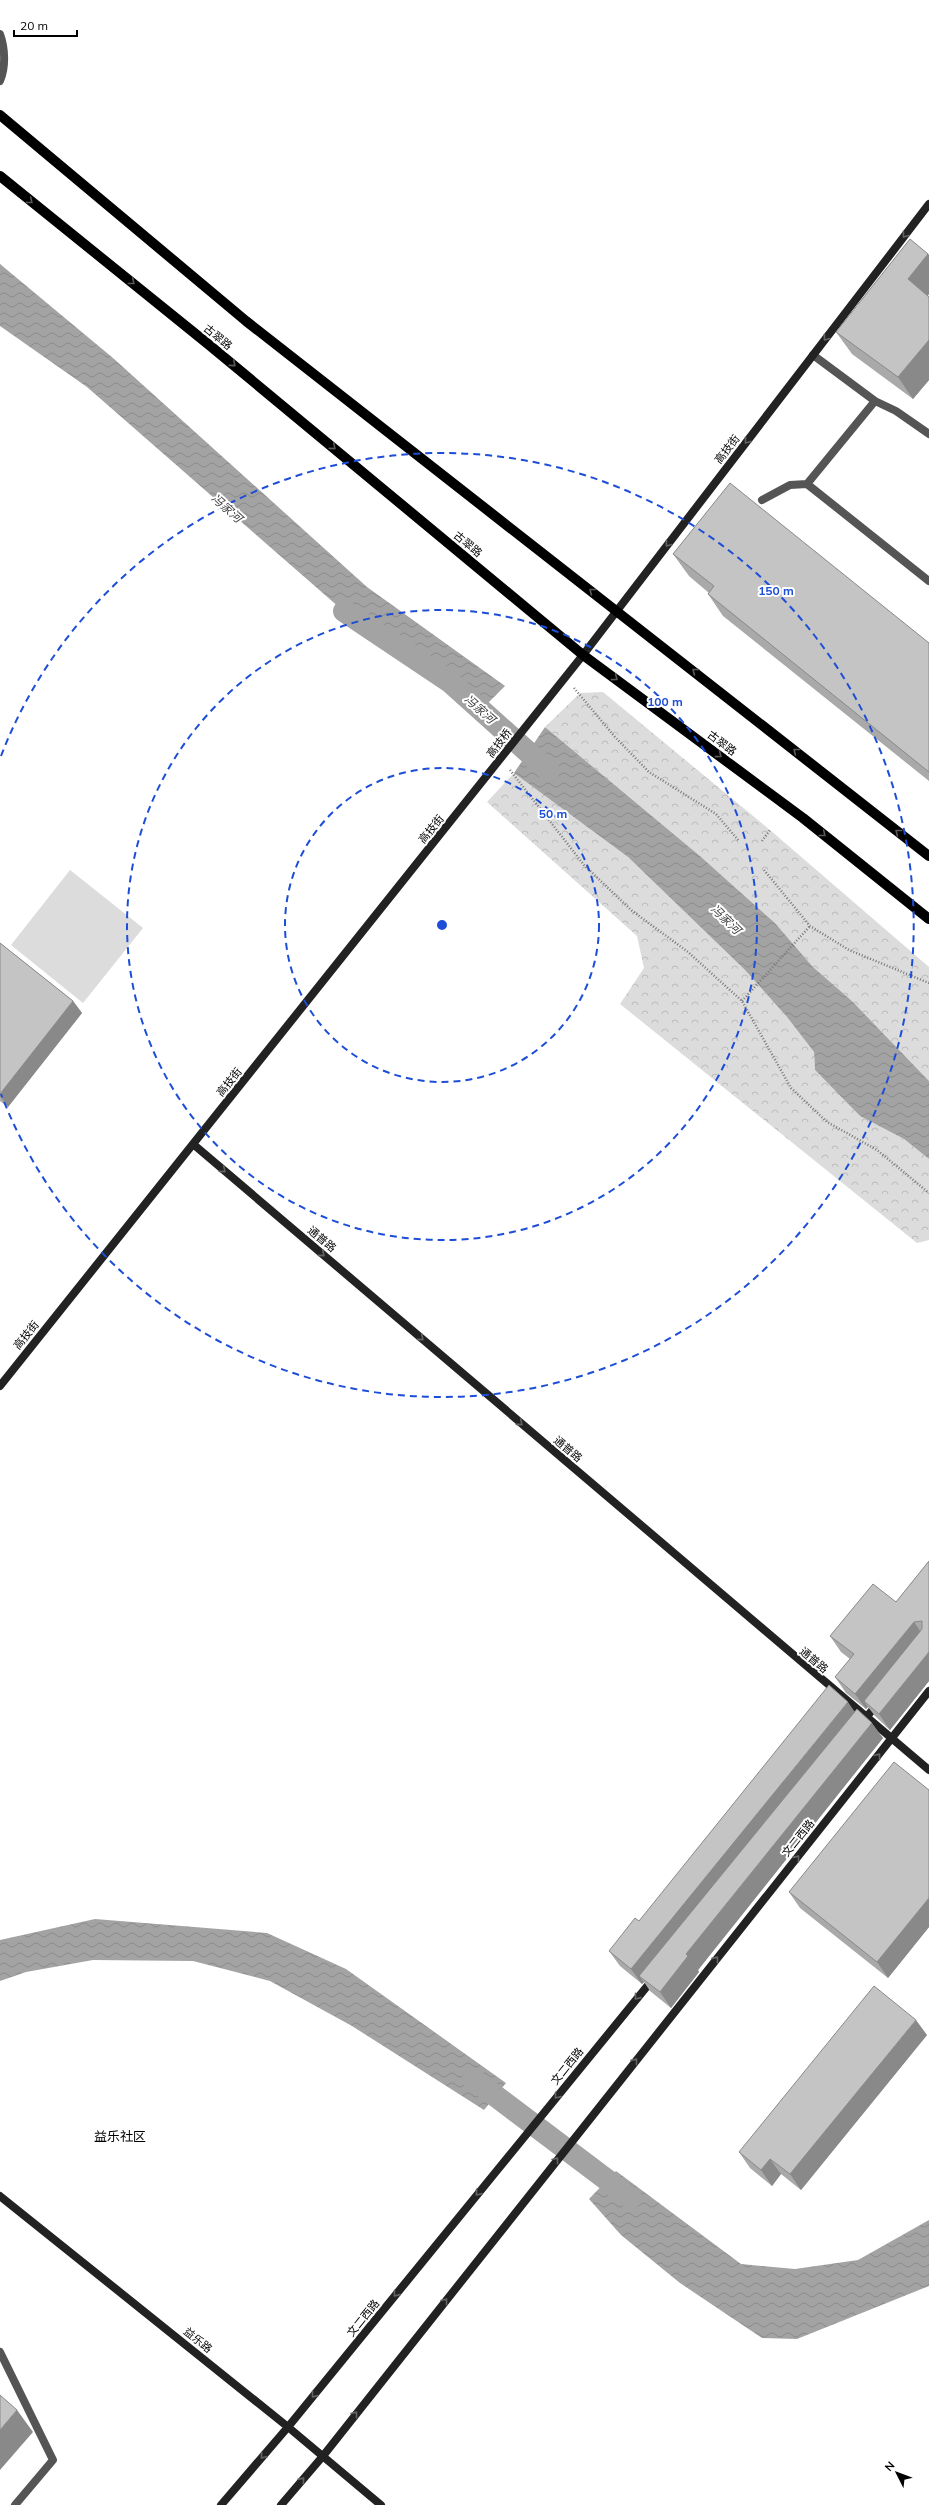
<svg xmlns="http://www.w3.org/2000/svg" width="929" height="2505" font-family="Mulish,'Noto Sans SC',sans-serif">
  <defs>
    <pattern id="park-crowns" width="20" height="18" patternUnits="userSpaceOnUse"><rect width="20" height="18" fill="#dcdcdc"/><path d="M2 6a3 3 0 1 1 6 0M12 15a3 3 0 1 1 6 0" fill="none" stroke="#bbb"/></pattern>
    <pattern id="water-waves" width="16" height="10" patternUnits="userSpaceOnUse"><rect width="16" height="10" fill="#a3a3a3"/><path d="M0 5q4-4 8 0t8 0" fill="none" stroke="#8b8b8b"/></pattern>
  </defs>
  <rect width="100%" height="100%" fill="#fff"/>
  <!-- green -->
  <path fill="#dcdcdc" d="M70,870L143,928L83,1003L11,945Z"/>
  <!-- park -->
  <path fill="url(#park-crowns)" d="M603,692L770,830L929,967V1081L852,1001L813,967L775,923L700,856L545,727L580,693Z
    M514,773L628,857L745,970L787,1017L814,1052L815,1070L860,1116L904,1139L929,1159V1240L917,1243L620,1004L644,968L637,936L487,802Z"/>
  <!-- water -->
  <path fill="url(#water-waves)" d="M0,264L113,358L367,587L505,686L481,710L450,682L348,615L87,387L0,326Z
    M545,727L700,856L775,923L813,967L852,1001L929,1081V1159L904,1139L860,1116L815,1070L814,1052L787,1017L745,970L628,857L514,773Z
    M95,1919L267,1933L346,1969L506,2083L484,2110L352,2026L270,1981L193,1961L93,1960L26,1972L0,1981V1940Z
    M616,2171L741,2264L795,2269L858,2260L929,2220V2286L797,2339L762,2338L680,2283L621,2235L589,2199Z"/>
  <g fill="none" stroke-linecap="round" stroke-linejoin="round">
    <!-- canal -->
    <path stroke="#a3a3a3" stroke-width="22" d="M344,611L450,682L549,771
      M473,2079L631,2198"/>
    <!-- path -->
    <path stroke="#777" stroke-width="2.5" stroke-dasharray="1 2" stroke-linecap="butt" d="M574,688L615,737L649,772L716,814L739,841
      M510,770L584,865L631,910L688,952L742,1001L791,1088L827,1122L877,1150L929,1193
      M762,841L770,830
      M764,870L810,926L849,950L929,983
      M742,1001L810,926"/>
    <!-- lane -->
    <path stroke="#555" stroke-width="8" d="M0,34C5,48 6,67 0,81
      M813,355L875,401L896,411L929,434
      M807,484L929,581
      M762,500L790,485L807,484L875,401"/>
    <!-- street -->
    <path stroke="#555" stroke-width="8" d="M0,2352L53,2460L15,2505"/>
    <!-- secondary -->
    <path stroke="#222" stroke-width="8" d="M193,1144L929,1770
      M0,1386L583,655L929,204
      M860,1725L878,1703
      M0,2196L288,2427L381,2505
      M221,2505L288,2427L653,1979
      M281,2505L323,2456L929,1691"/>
    <!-- primary -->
    <path stroke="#000" stroke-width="10" d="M0,115L246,321L929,856
      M0,176L208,344L583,655L803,818L929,919"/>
  </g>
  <!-- wall -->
  <path fill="#a9a9a9" d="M928,254L929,255V294L928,296L929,297V380L913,399L852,354L836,332Z
    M673,554L929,643V781L723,616L708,594L709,593L689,576Z
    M0,943L73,1001L82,1013L8,1107L0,1101Z
    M929,1561V1681L890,1730L875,1716L868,1707L866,1709L846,1693L835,1677L850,1659L841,1652L830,1636L896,1602Z
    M855,1711L883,1738L698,1970L699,1972L671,2008L650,1991L644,1982L642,1984L620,1966L609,1951Z
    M929,1790V1927L888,1978L800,1908L789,1892Z
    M927,2035L801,2190L781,2174L772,2186L750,2168L739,2152Z"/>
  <!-- shaded-wall -->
  <path fill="#898989" d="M928,254L929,255V294L923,301L908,279Z
    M929,340V380L913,399L898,377Z
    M73,1001L82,1013L8,1107L0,1096V1094Z
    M914,1622L925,1638L864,1701L868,1707L866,1709L855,1694Z
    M929,1652V1681L890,1730L879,1714Z
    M848,1702L859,1718L639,1976L644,1982L642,1984L631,1969Z
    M872,1723L883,1738L698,1970L699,1972L671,2008L660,1992L686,1954Z
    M929,1898V1927L888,1978L877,1962Z
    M916,2020L927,2035L801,2190L790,2174Z
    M770,2159L781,2174L772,2186L761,2170Z
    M17,2410L33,2432L0,2470V2430Z"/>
  <!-- building -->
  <path fill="#c4c4c4" stroke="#898989" d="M910,239L928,254L908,279L929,297V340L898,377L836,332Z
    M730,483L929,643V772L708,594L714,586L673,554Z
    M0,943L73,1001L0,1094Z
    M929,1561V1652L879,1714L864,1701L922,1629V1621L914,1622L855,1694L835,1677L854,1654L830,1636L873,1584L896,1602Z
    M829,1685L848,1702L631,1969L609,1951L635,1918L639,1921Z
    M857,1709L872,1723L686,1954L688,1956L660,1992L639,1976Z
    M894,1762L929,1790V1898L877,1962L789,1892Z
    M874,1986L916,2020L790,2174L770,2159L761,2170L739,2152Z
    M0,2395L17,2410L0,2430Z"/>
  <!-- one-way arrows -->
  <defs><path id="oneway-chevron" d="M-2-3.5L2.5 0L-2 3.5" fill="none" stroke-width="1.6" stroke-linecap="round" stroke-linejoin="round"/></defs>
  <g stroke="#595959">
    <use href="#oneway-chevron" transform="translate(30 201) rotate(39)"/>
    <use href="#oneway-chevron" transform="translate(132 282) rotate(39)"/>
    <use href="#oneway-chevron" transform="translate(233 364) rotate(40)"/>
    <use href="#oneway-chevron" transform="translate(333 447) rotate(40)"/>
    <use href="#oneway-chevron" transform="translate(592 591) rotate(-142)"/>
    <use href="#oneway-chevron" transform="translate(695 671) rotate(-142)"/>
    <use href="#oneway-chevron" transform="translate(615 678) rotate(37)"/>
    <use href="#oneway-chevron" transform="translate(796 751) rotate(-142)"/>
    <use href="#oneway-chevron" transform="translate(719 755) rotate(37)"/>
    <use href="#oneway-chevron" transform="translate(898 832) rotate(-142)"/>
    <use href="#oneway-chevron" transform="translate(823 834) rotate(39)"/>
  </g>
  <g stroke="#646464">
    <use href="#oneway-chevron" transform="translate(905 235) rotate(127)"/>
    <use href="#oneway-chevron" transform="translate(826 338) rotate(127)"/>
    <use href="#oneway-chevron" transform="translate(747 441) rotate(128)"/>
    <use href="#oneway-chevron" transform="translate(668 544) rotate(128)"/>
    <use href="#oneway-chevron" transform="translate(223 1170) rotate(40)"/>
    <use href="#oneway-chevron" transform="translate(322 1254) rotate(40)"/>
    <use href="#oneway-chevron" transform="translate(421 1338) rotate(40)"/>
    <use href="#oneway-chevron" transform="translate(520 1423) rotate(40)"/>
    <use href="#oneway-chevron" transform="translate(878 1756) rotate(-52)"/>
    <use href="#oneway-chevron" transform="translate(797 1858) rotate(-51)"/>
    <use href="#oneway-chevron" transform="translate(716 1959) rotate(-51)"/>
    <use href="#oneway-chevron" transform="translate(637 1997) rotate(129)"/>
    <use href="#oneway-chevron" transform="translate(635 2061) rotate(-51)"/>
    <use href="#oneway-chevron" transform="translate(557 2096) rotate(129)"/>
    <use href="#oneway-chevron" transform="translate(556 2160) rotate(-52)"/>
    <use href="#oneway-chevron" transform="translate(478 2193) rotate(129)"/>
    <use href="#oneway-chevron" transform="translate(396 2294) rotate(129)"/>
    <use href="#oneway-chevron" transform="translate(445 2301) rotate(-52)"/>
    <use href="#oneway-chevron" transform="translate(314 2395) rotate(129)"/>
    <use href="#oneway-chevron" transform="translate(355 2414) rotate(-52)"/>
    <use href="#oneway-chevron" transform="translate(263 2456) rotate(131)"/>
    <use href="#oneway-chevron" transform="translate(302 2480) rotate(-49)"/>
  </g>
  <!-- distance rings -->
  <g fill="none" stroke="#1d4ed8" stroke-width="2" stroke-dasharray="7 5">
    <circle cx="442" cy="925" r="157"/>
    <circle cx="442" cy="925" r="315"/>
    <path d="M1 756A472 472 0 1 1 1 1094"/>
  </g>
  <g text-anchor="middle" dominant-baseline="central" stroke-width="4" stroke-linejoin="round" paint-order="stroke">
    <!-- street labels -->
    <g font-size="11" fill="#000" stroke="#fff">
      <text transform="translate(218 337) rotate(39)">古翠路</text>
      <text transform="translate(727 449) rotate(-52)">高技街</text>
      <text transform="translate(468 544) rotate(40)">古翠路</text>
      <text transform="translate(499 743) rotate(-52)">高技桥</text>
      <text transform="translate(722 743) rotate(37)">古翠路</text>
      <text transform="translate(431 829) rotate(-51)">高技街</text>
      <text transform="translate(229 1082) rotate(-51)">高技街</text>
      <text transform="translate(322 1239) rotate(40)">通普路</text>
      <text transform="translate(26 1335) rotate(-51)">高技街</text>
      <text transform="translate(568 1449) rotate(40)">通普路</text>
      <text transform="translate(814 1660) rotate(40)">通普路</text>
      <text transform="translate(798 1838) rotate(-51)">文二西路</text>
      <text transform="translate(567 2066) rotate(-51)">文二西路</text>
      <text transform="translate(363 2318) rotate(-51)">文二西路</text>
      <text transform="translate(198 2340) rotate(39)">益乐路</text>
    </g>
    <!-- water labels -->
    <g font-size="12" font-style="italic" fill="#444" stroke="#fff">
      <text transform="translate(227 508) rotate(42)">冯家河</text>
      <text transform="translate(480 709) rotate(42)">冯家河</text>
      <text transform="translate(726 919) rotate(44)">冯家河</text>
    </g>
    <!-- quarter labels -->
    <g font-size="13" fill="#000" stroke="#fff">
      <text x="120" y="2136">益乐社区</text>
    </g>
  </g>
  <circle cx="442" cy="925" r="6" fill="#1d4ed8" stroke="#fff" stroke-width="2"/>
  <g font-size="12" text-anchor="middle" font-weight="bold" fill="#1d4ed8" stroke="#fff" stroke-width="4" stroke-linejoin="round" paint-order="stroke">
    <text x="776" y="595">150 m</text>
    <text x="665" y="706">100 m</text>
    <text x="553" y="818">50 m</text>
  </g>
  <!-- north arrow -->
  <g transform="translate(897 2473) rotate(312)" stroke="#ffffff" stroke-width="3" paint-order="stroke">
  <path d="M0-3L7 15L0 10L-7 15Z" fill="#000000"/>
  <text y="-6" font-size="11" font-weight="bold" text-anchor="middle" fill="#000000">N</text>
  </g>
  <!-- scale -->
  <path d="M14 30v6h63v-6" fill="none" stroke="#000000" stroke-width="2"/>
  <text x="20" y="30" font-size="12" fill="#000000" stroke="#ffffff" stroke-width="3" paint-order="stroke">20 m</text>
</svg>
